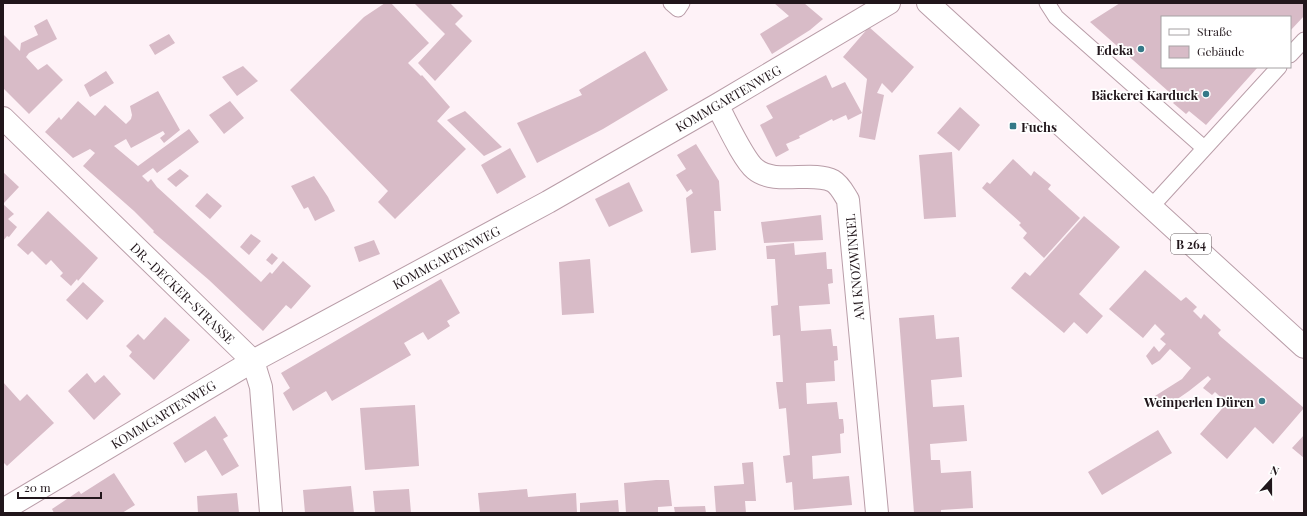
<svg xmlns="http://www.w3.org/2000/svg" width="1307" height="516" font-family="'Playfair Display',serif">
  <rect width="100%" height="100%" fill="#fef2f7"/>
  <!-- building -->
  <path fill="#d8bbc7" d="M385,3H391L429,43L408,63L421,76L422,75L450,107L437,121L466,149L395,219L378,202L388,191L290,90L364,17Z
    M414,3H450L463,16L455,24L472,41L435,81L418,63L445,34Z
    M774,3H804L823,19L810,30L772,54L760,34L789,16Z
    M1120,3H1304V16L1290,31V17H1162V67H1258L1206,125L1189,111L1186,114L1173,103L1177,99L1090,22Z
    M47,19L57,39L29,53L26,57L38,70L47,64L63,80L29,114L3,88V34L20,51L21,43L38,35L34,26Z
    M869,27L914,67L892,93L882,83L877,93L884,95L875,140L859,137L867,79L843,57Z
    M169,34L175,43L155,55L149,45Z
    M645,51L668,90L603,129L537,163L517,123L582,95L579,90Z
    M243,66L258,81L237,96L222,77Z
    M106,71L114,83L90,97L84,85Z
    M826,75L832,88L845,82L862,113L848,120L846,115L833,121L832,119L815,128L799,136L800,138L786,144L789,150L776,157L760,125L773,118L766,106Z
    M158,91L180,130L164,143L160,138L165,134L163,131L131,148L126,139L114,146L138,166L189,129L199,142L157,173L153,168L142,176L148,182L151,179L157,187L261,282L270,272L272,274L283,261L311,286L291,309L286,305L263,331L209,280L153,232L154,231L134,211L83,166L95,153L90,149L73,158L45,132L59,117L61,120L78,101L95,116L105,105L126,124L131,119L132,115L130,106Z
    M230,101L244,118L224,134L209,115Z
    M960,107L980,125L959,151L937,133Z
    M465,111L502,147L484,156L447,120Z
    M696,144L719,181L721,211H714L716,250L691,253L686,198L693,193L691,189L687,192L676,175L686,169L677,155Z
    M510,148L526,177L497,194L481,165Z
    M952,152L956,217L924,219L919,155Z
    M1013,159L1031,176L1034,171L1051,185L1048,189L1080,218L1044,258L1023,238L1027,233L1019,225L1021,223L982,188L987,182L990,184Z
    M180,169L189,176L176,187L167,179Z
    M3,172L19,187L3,204L14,214L8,219L17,227L9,237L7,236L3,241Z
    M314,176L328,197L335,211L315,221L308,207L304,209L291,186Z
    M629,182L643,211L609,227L595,199Z
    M207,193L222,206L210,219L195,206Z
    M48,211L98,258L78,281L77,279L71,286L60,276L63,273L51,260L46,265L32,251L28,255L17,245Z
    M821,215L823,240L764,243L761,222Z
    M1084,216L1120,247L1079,294L1103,316L1087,334L1074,322L1064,333L1011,288L1025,272L1030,276Z
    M251,234L261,241L249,255L240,247Z
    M374,240L380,254L359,262L354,247Z
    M794,243L795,255L826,252L827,269H832L833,283L828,284L830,304L799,306L801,331L831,329L833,346H837L838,360L834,361L835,381L806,383L807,404L837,402L839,419H843L844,428V433L840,434L841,453L812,456L813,479L849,476L852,505L794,510L792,482L786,483L783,456L790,455L786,408L779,409L776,382H783L780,335L773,336L771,306L778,305L775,259H767L766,246Z
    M272,253L278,258L272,265L266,260Z
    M590,259L594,313L562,315L559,262Z
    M1145,270L1181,301L1186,297L1197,307L1193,311L1201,319L1204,314L1221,330L1218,333L1220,336L1304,408L1273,444L1255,427L1227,459L1200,434L1227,403L1215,392L1212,395L1203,388L1211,379L1208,376L1189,391L1163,409L1155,396L1182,379L1191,368L1170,349L1160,360L1152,365L1146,356L1154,346L1159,352L1166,344L1160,339L1165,334L1155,324L1143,338L1109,309Z
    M441,279L460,313L447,321L450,326L428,340L423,332L404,343L411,355L332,401L326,391L293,411L283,393L290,388L281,373Z
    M83,282L104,301L87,320L66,300Z
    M934,315L936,339L959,337L962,377L931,380L933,407L964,405L967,441L930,444L931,460H940L941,473L971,471L973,508L941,510V513H914L899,318Z
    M165,317L190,340L154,380L129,356L132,352L126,346L138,334L144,340Z
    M87,373L95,383L104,375L121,394L94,420L68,391Z
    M3,382L20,401L27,394L54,423L7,466L3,462Z
    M415,405L419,466L365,470L360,408Z
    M215,416L228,436L223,439L239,466L222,476L206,450L185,463L173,443Z
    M1158,430L1172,453L1102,495L1088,472Z
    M1304,435V458L1292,448Z
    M753,462L756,501H745L746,513H716L714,486L744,484L742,463Z
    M114,473L135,505L122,513H114L113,512L111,513H54L52,509L79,491L81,494Z
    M656,480H669L672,506L658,507V513H626L624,483Z
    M351,486L354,513H305L303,490Z
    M409,489L411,513H375L373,491Z
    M527,489L528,497L576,493L577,513H480L478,493Z
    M237,493L239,513H198L197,496Z
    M618,500L619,513H580V503Z
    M705,506L706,513H675L674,507Z"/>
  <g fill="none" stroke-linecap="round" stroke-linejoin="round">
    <!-- lane casing -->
    <g stroke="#b99da8" stroke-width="17">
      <path id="lane" d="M671,3L678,9L682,3
        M1047,3L1056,17L1204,148
        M1290,55L1304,40
        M1151,207L1279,67"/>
    </g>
    <!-- street casing -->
    <g stroke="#b99da8" stroke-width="24">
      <path id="street" d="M717,105C726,121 743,159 755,169C775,186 812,170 833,181C840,185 844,194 848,200L877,513
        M3,118L253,361L261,387L271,513
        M3,510L253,361L548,202L717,105L889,3"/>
    </g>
    <!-- primary casing -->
    <g stroke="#b99da8" stroke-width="24">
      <path id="primary" d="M928,3L1304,347"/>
    </g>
    <!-- lane -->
    <use href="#lane" stroke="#fff" stroke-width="15"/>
    <!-- street -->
    <use href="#street" stroke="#fff" stroke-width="22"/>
    <!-- primary -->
    <use href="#primary" stroke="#fff" stroke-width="22"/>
  </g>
  <!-- markers -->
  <g fill="#347988" stroke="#fff" stroke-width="1.5">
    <circle cx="1141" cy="49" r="4"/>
    <circle cx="1206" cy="94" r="4"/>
    <rect x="1009" y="122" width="8" height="8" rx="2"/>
    <circle cx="1262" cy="401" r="4"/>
  </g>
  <g text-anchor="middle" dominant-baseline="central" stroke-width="3.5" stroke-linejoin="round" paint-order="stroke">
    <!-- shield labels -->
    <rect fill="#fff" stroke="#645c5f" stroke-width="1" x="1171" y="234" width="40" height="20" rx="3"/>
    <g font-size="12" font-weight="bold" fill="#21161b">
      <text x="1191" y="244">B 264</text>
    </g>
    <!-- poi labels -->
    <g font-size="13" font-weight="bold" fill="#21161b" stroke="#fff" text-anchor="end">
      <text x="1133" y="49">Edeka</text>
      <text x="1198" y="94">Bäckerei Karduck</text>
      <text x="1021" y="126" text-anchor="start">Fuchs</text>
      <text x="1254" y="401">Weinperlen Düren</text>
    </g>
    <!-- street labels -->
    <g font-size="13" fill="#21161b" stroke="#fff">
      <text transform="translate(728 98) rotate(-30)">KOMMGARTENWEG</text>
      <text transform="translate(446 257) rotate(-28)">KOMMGARTENWEG</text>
      <text transform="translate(854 267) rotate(-95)">AM KNOZWINKEL</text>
      <text transform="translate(183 293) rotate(44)">DR.-DECKER-STRASSE</text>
      <text transform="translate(163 414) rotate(-31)">KOMMGARTENWEG</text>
    </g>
  </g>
  <!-- border -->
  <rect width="1307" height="516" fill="none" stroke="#21161b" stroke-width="8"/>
  <!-- legend -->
  <rect x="1161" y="16" width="130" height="52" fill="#ffffff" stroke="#a6a2a4"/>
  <rect x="1169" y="29" width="20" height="6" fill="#ffffff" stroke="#a6a2a4"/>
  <text x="1197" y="36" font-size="12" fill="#21161b">Straße</text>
  <rect x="1169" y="46" width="20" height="12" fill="#d8bbc7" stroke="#a6a2a4"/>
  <text x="1197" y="56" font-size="12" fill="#21161b">Gebäude</text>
  <!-- north arrow -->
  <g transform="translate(1271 480) rotate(21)" stroke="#ffffff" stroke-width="3" paint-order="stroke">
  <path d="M0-3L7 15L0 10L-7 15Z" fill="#21161b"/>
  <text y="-6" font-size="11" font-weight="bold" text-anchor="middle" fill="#21161b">N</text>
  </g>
  <!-- scale -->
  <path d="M18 492v6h83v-6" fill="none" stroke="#21161b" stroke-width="2"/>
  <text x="24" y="492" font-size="12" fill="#21161b" stroke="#ffffff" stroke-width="3" paint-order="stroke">20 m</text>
</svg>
